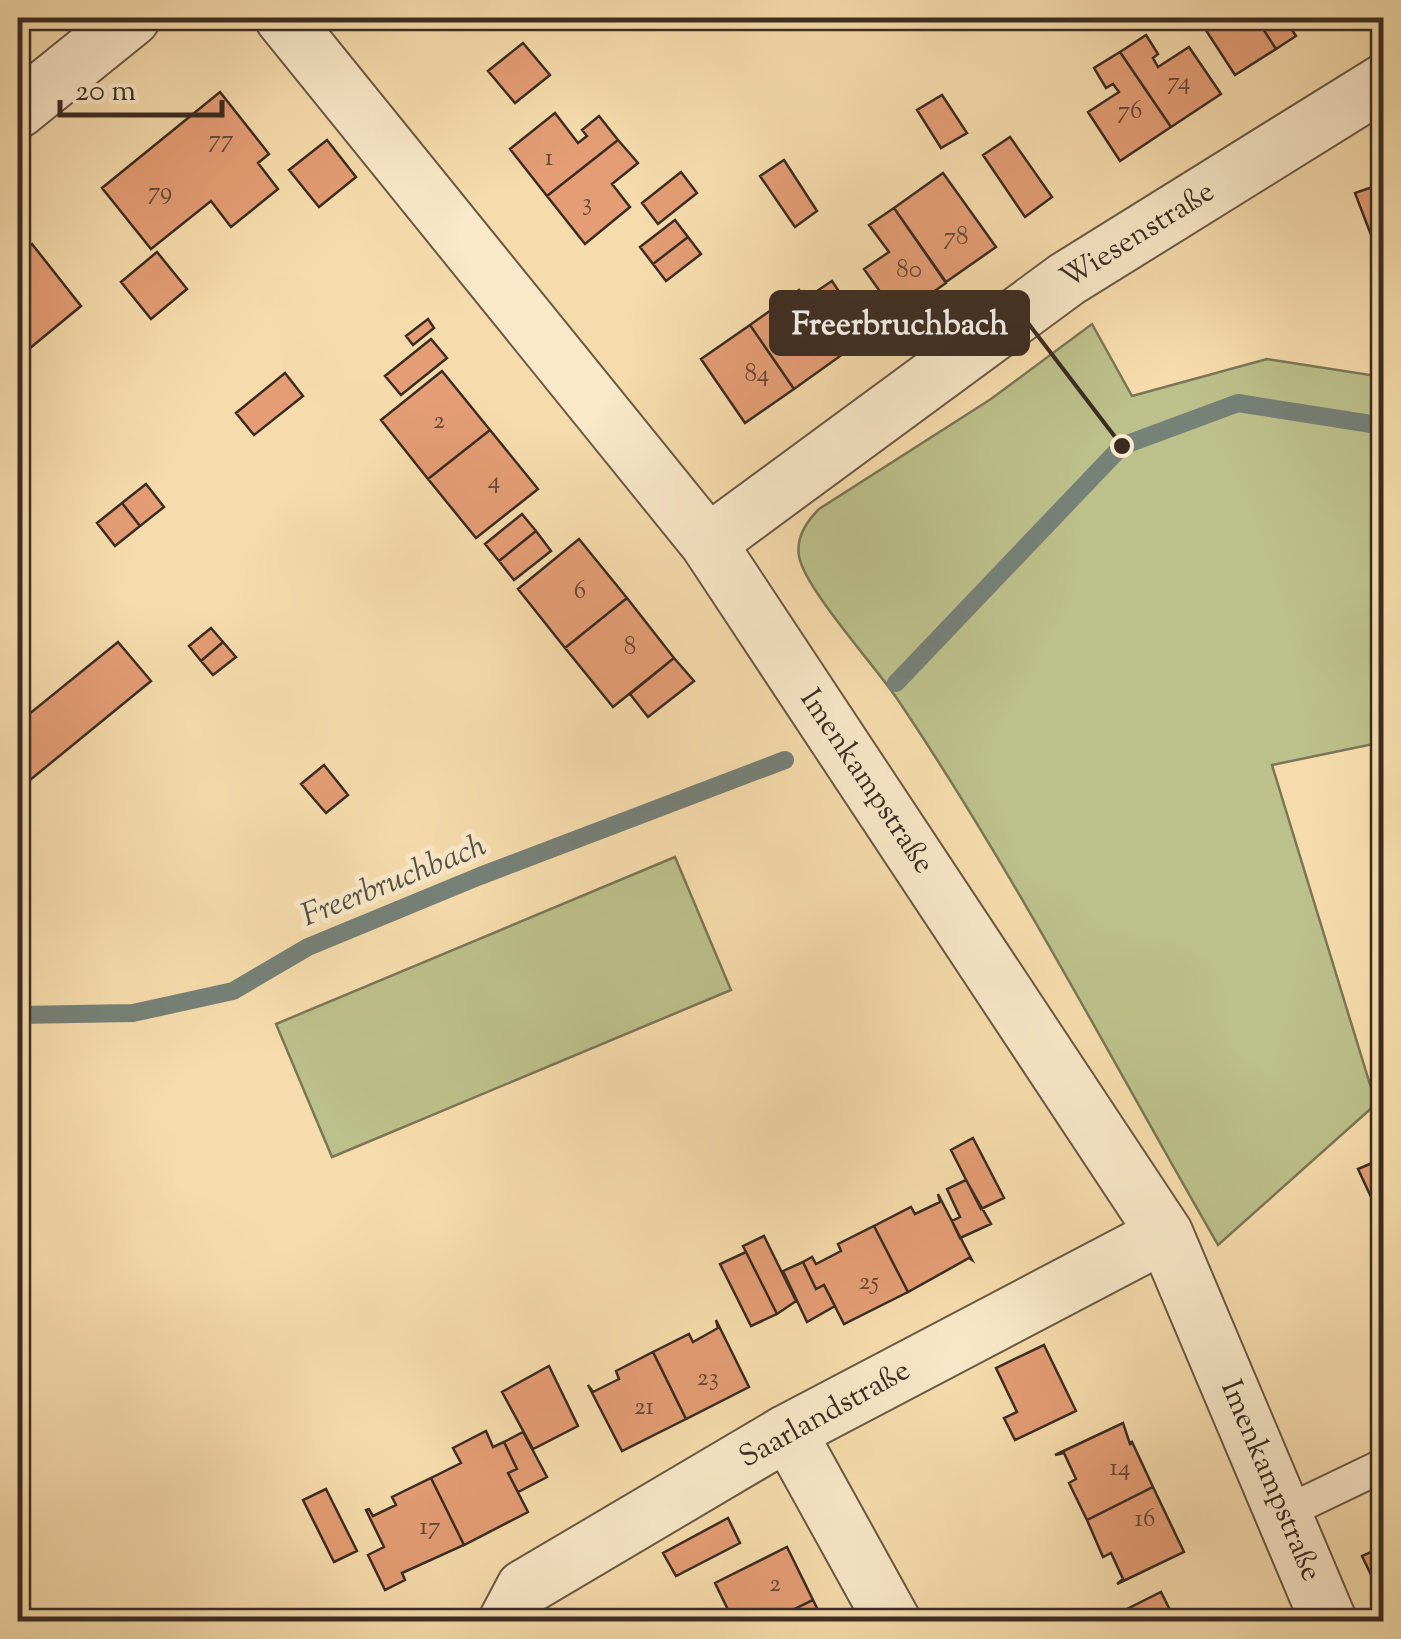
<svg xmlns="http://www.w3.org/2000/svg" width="1401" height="1639" font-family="'Sorts Mill Goudy',serif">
  <rect width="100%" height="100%" fill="#f6dcac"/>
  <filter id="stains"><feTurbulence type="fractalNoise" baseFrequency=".002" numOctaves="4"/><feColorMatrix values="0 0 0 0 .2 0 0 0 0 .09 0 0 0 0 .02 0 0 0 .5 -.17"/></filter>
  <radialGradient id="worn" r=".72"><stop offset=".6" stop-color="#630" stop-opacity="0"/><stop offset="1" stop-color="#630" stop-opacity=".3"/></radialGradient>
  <!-- green -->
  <path fill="#bcc08a" stroke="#7c7656" stroke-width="2.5" d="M1092,324L1132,396L1267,359L1383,377V742L1272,765L1376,1104L1218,1245C1113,1063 1015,874 898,700C877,668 804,588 799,556C796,538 807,521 819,509L991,399Z
    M675,857L731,990L332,1157L276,1024Z"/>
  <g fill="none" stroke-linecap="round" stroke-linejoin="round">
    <!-- stream -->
    <path stroke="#768178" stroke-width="18" d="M896,683L1122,446L1238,403L1384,426
      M18,1015L133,1013L233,991L308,947L480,876L785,760"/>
  </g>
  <!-- building -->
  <path fill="#e49d74" stroke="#3b2c22" stroke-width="2.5" d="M1198,18H1256L1276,49L1235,75Z
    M1256,18H1284L1296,36L1276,49Z
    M1146,35L1158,54L1153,58L1158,67L1189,47L1221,94L1171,127L1120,52Z
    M523,43L550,75L515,103L488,71Z
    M1120,52L1171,127L1120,161L1088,112L1119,92L1113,84L1106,88L1094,68Z
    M220,92L269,154L258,163L278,189L231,227L211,201L151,249L102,188Z
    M942,95L967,133L941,148L917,110Z
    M555,113L578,143L587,136L582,130L599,116L618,140L547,196L510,149Z
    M1010,137L1052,197L1025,217L983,155Z
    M327,140L356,177L319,207L289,170Z
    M618,140L638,163L612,184L630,207L585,244L547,196Z
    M784,160L817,211L795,227L760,176Z
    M681,172L697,193L658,224L642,203Z
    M943,173L996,247L946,282L894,208Z
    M1384,183V269L1355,193Z
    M894,208L946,283L898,317L864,269L889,252L869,225Z
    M675,220L688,237L653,264L640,247Z
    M688,237L701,254L666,281L653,264Z
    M32,244L81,306L18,358V256Z
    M157,252L187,289L151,319L121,282Z
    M832,281L859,322L839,335L811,295Z
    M799,290L843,354L794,389L750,325Z
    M428,319L434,328L413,345L406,336Z
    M750,325L794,389L745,423L701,359Z
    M431,339L447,358L401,395L385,376Z
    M442,371L490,430L428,479L381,420Z
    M285,373L303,396L254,435L236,413Z
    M490,430L538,489L476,538L428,479Z
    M146,484L164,507L140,526L122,503Z
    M122,503L140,526L115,546L97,523Z
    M522,514L536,531L499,561L485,544Z
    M536,531L551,551L514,580L499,561Z
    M579,539L627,598L565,648L518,589Z
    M627,598L674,658L613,707L565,648Z
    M211,628L223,642L201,661L189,646Z
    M118,642L151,681L30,780L18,765V723Z
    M223,642L236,657L213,675L201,661Z
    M674,658L694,681L648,717L630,694Z
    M324,765L348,795L326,813L301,784Z
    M973,1138L1004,1198L981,1209L951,1150Z
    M1384,1158V1225L1358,1169Z
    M966,1180L991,1224L960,1238L952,1221L960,1217L947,1189Z
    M938,1194L972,1260L969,1258L908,1292L874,1226L911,1207L915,1214L940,1202Z
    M874,1226L908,1292L844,1324L824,1285L816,1289L803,1262L812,1257L816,1264L841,1251L838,1244Z
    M764,1236L796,1301L777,1314L743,1246Z
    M746,1252L777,1314L751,1326L720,1264Z
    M803,1262L816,1289L824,1285L835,1306L807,1322L783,1271Z
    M716,1320L749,1387L686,1419L653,1352L689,1334L693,1342L718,1328Z
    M1044,1345L1076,1411L1015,1440L1004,1418L1017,1412L996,1368Z
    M653,1352L686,1419L622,1451L588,1385L593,1392L619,1379L616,1371Z
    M549,1366L578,1426L533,1449L502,1392Z
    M1123,1423L1130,1444L1132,1442L1153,1487L1087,1520L1069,1483L1076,1479L1064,1453L1055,1455Z
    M486,1431L493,1447L504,1442L517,1469L508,1473L528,1512L464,1545L431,1478L461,1463L453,1448Z
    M523,1432L547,1477L518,1492L508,1473L517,1469L504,1442Z
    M431,1478L464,1545L402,1573L405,1580L385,1590L368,1555L384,1547L366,1510L369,1509L373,1516L396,1505L392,1497Z
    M1153,1487L1184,1552L1117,1584L1123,1579L1111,1553L1103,1557L1087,1520Z
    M326,1489L357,1551L334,1562L303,1500Z
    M728,1518L740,1543L676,1576L663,1553Z
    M1384,1546V1577L1374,1581L1362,1556Z
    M787,1547L813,1600L768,1622H734L715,1583Z
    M1161,1592L1172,1614L1157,1622H1101Z
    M813,1600L824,1622H768Z"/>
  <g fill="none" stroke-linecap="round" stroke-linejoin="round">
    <!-- lane casing -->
    <g stroke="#6a5844" stroke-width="36">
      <path id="lane" d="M1284,1513L1384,1465"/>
    </g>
    <!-- street casing -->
    <g stroke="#6a5844" stroke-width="59">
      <path id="street" d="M283,18L708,543L1165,1234L1329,1622
        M18,110L132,18
        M708,543L1067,279L1384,82
        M788,1432L893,1622
        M506,1622L524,1588L788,1432L1165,1234"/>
    </g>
    <!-- lane -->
    <use href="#lane" stroke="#f9e8c9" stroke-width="32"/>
    <!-- street -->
    <use href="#street" stroke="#f9e8c9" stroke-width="55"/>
  </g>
  <g text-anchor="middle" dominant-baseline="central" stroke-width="10" stroke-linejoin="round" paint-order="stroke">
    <!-- number labels -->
    <g font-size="25" fill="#654836">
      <text x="1179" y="83">74</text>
      <text x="1130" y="112">76</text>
      <text x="221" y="141">77</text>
      <text x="549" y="159">1</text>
      <text x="160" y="193">79</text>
      <text x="587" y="204">3</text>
      <text x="956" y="238">78</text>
      <text x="909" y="271">80</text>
      <text x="757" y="375">84</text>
      <text x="439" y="422">2</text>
      <text x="494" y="482">4</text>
      <text x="580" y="592">6</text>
      <text x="630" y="648">8</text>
      <text x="869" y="1283">25</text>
      <text x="708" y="1379">23</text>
      <text x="644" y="1408">21</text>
      <text x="1120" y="1469">14</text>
      <text x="1145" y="1520">16</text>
      <text x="430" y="1528">17</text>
      <text x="775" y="1585">2</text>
    </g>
    <!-- street labels -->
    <g font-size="30" fill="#3b2c22" stroke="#f9e8c9">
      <text transform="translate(1138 236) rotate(-32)">Wiesenstraße</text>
      <text transform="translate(866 782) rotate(56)">Imenkampstraße</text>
      <text transform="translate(825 1415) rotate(-29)">Saarlandstraße</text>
      <text transform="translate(1270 1481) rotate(67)">Imenkampstraße</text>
    </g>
    <!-- water labels -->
    <g font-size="32" font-style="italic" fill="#545046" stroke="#f9e8c9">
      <text transform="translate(394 882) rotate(-22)">Freerbruchbach</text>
    </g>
  </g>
  <!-- callouts -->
  <path fill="none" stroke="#3b2c22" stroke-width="4" d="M1122 446L1028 323"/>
  <circle fill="#3b2c22" stroke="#f9e8c9" stroke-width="4" cx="1122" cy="446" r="10"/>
  <rect fill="#3b2c22" stroke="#3b2c22" stroke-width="4" x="771" y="292" width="257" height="62" rx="10"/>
  <g font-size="32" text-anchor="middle" font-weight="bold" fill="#fff">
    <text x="900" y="334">Freerbruchbach</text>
  </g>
  <!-- margin -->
  <rect width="1401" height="1639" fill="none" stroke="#f6dcac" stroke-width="60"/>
  <rect x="20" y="20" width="1361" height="1599" fill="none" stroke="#3b2c22" stroke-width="5"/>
  <rect x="30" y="30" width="1341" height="1579" fill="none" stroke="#3b2c22" stroke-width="2.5"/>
  <!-- scale -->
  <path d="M60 100v15h162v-15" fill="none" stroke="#3b2c22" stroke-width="5"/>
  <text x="75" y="100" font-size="30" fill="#3b2c22" stroke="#f9e8c9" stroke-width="8" paint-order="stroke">20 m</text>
  <rect width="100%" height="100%" filter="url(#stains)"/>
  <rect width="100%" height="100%" fill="url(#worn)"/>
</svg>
